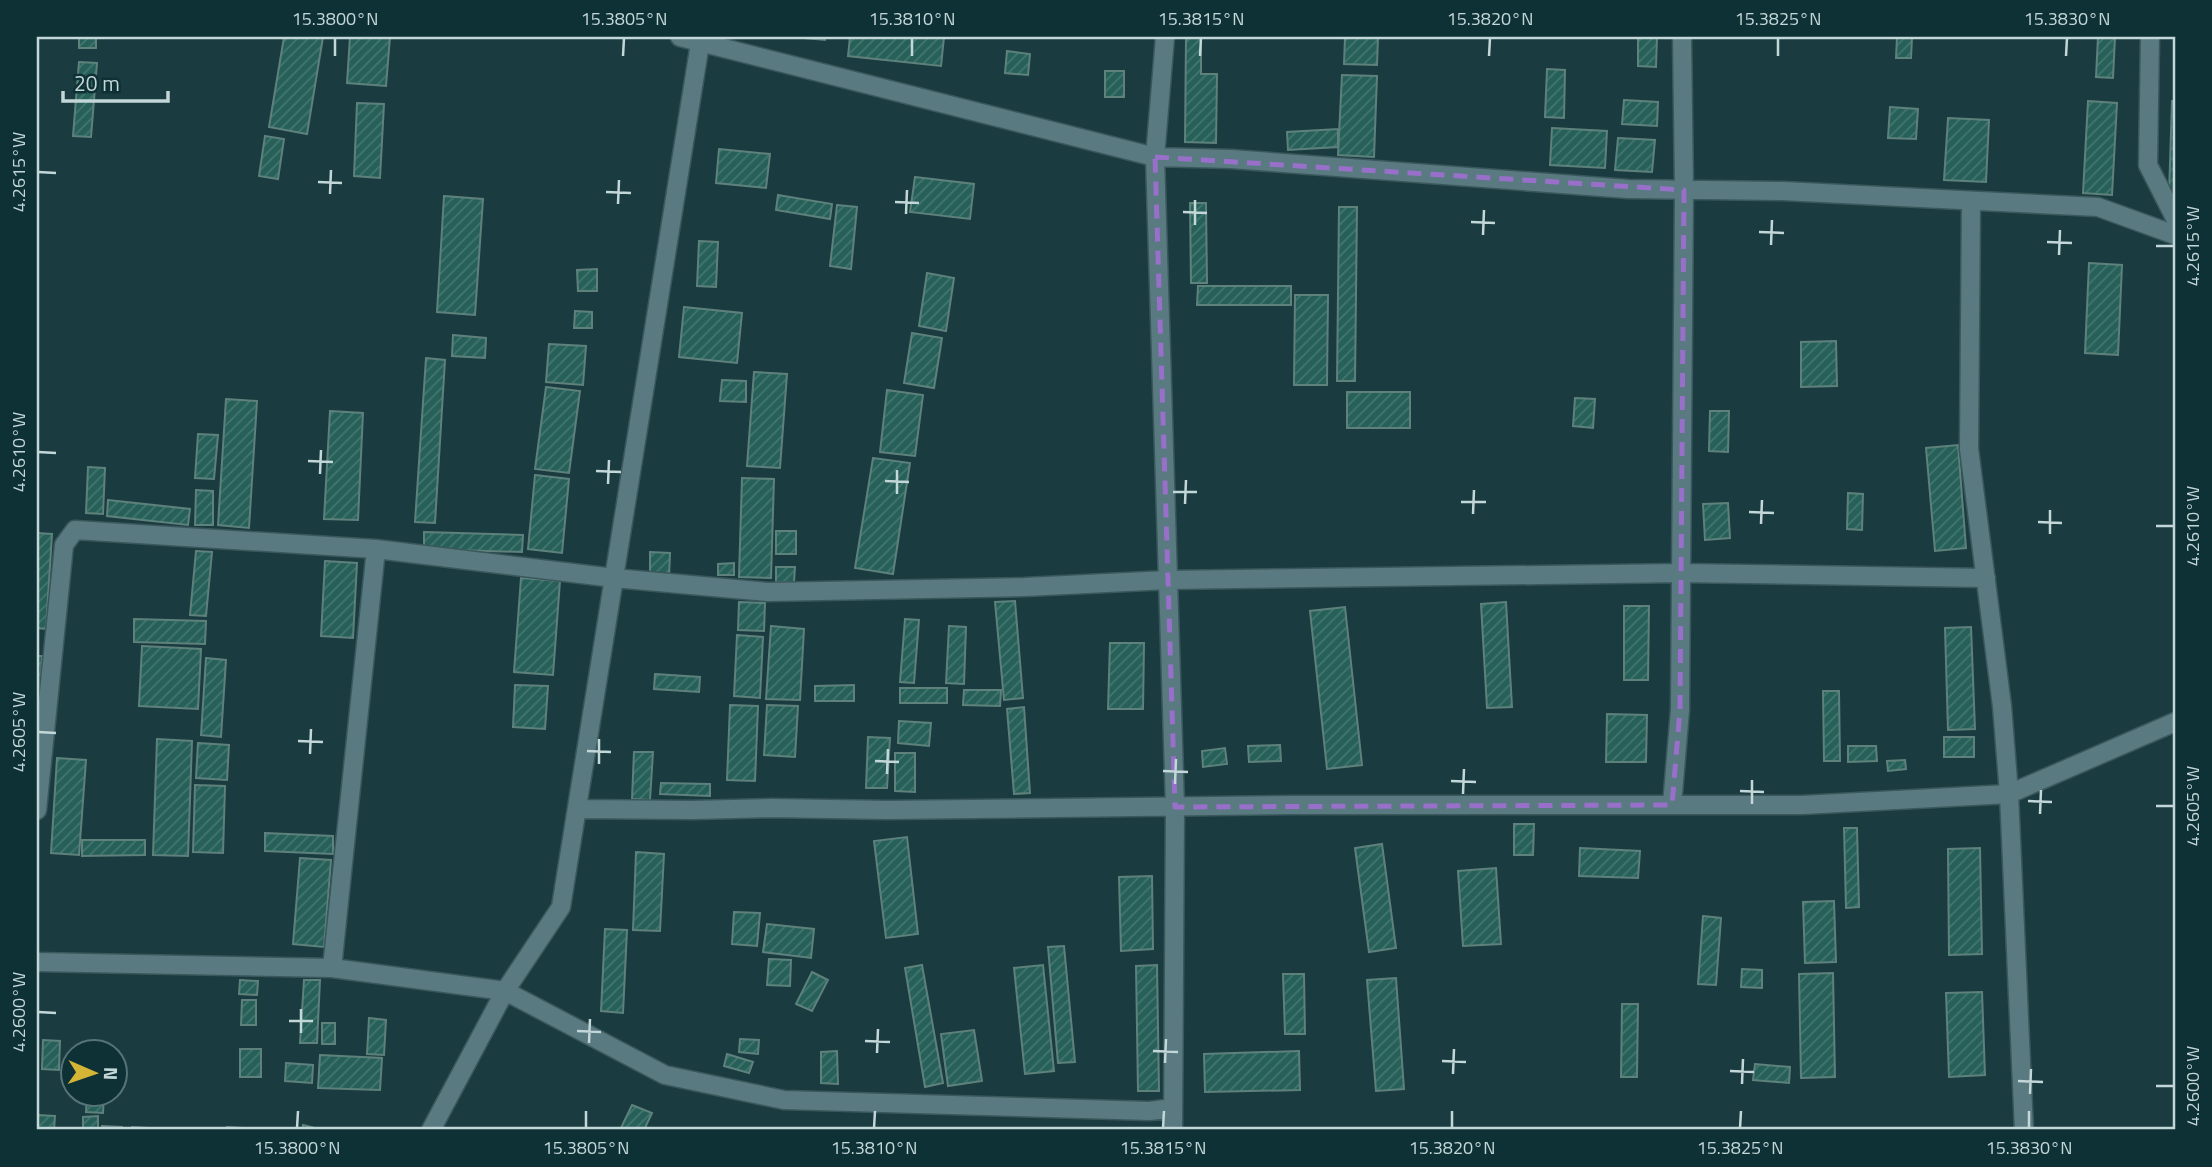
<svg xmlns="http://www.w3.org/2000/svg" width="2212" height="1167" font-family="'Titillium Web',sans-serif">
  <defs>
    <pattern id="building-hatch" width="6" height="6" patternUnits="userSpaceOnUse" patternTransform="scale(1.75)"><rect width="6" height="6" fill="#266059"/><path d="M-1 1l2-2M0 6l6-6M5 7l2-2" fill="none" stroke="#447670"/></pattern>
  </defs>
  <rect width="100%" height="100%" fill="#1a3c40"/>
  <!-- building -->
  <path fill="url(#building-hatch)" stroke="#5e817c" stroke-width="2" d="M79,37H96V48H79Z
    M284,37H323L307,134L269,127Z
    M350,37H390L386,86L347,83Z
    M792,37H825V40Z
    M850,37H944L941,66L848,56Z
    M1186,37H1201V74H1217L1216,143L1185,142Z
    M1345,37H1378L1377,65L1344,64Z
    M1638,37H1657L1656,67L1638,66Z
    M1897,37H1912L1911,58H1896Z
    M2098,37H2115L2113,78L2096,77Z
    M1007,51L1030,54L1028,75L1005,73Z
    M79,62L97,63L91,137L73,136Z
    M1547,69L1565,70L1564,118L1545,117Z
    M1105,71H1124V97H1105Z
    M1342,75L1377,76L1374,157L1338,155Z
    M1624,100L1658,102L1657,126L1622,124Z
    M2088,101L2117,103L2112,195L2083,193Z
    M2172,101H2175V195H2169Z
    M357,103L384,104L380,178L354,176Z
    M1890,107L1918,109L1916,139L1888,138Z
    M1948,118L1989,120L1986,182L1944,180Z
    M1552,128L1607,131L1605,168L1550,165Z
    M1338,129V147L1288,150L1287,132Z
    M265,136L284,139L278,179L259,176Z
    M1618,138L1655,140L1652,172L1615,170Z
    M719,149L770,154L766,188L716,183Z
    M915,177L974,184L970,219L910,212Z
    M778,195L832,204L830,219L776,210Z
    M444,196L483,199L475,315L437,312Z
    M1190,203H1206L1207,283H1191Z
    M837,205L857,207L851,269L830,266Z
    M1339,207H1357L1355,381H1337Z
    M699,241L718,242L716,287L697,286Z
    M2089,263L2122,265L2118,355L2085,353Z
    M597,269V291H578L577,270Z
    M927,273L954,278L946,331L919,326Z
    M1198,286H1291V305H1197Z
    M1295,295H1328L1327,385H1294Z
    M684,307L742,313L737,363L679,357Z
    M575,311L592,312V328H574Z
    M912,333L942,338L934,388L904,383Z
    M453,335L486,338L485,358L452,356Z
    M1836,341L1837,386L1801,387V342Z
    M549,344L586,346L583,385L546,382Z
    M426,358L445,360L435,523L415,522Z
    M754,372L787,374L780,468L747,466Z
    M722,380L746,381V402L720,401Z
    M546,387L580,391L569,473L535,469Z
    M887,390L923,395L915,456L880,452Z
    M1347,392H1410V428H1347Z
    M1575,398L1595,399L1593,428L1573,426Z
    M226,399L257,401L249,528L218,525Z
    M330,411L363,413L358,520L324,519Z
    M1710,411H1729L1728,452L1709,451Z
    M198,434L218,435L214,479L195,478Z
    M1958,445L1966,548L1935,551L1926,448Z
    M873,458L910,463L893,574L855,568Z
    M88,467L105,468L103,514L86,513Z
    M535,475L569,479L562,553L528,549Z
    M742,478L774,479L771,578L739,577Z
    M196,490L213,491V525H195Z
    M1848,493L1863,494L1862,530L1847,529Z
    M108,500L190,509L188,525L107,516Z
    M1728,503L1730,538L1705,540L1703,504Z
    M776,531H796V554H776Z
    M424,532L523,535L522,552L424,549Z
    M37,533L52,534L46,629L37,628Z
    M196,551L212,552L206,616L190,615Z
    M650,552L670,553L669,578L650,576Z
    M325,561L357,563L353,638L321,636Z
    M734,563V575H718V564Z
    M776,567H795L794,582H776Z
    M521,578L560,581L553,675L514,672Z
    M1015,601L1023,698L1004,700L995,602Z
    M739,602L765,603L764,631L738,630Z
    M1506,602L1512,707L1487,708L1481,604Z
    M1624,606H1649L1648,680H1624Z
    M1345,607L1362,765L1327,769L1310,611Z
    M134,619L206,621L205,644L134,642Z
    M905,619L919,620L914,683L900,682Z
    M771,626L804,629L800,700L766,699Z
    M949,626L966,627L964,684L946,683Z
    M1971,627L1975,729L1948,730L1945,628Z
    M737,635L763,637L760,698L734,696Z
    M1110,643H1144L1143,709H1108Z
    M142,646L201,649L198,709L139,706Z
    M37,656H42L39,716H37Z
    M206,658L226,660L221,737L201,735Z
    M655,674L700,677L699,692L654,689Z
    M515,685L548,686L545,729L513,727Z
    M854,685V701H815V686Z
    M900,688H947V703H900Z
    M964,690H1001L1000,706L963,705Z
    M1823,691H1839L1840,761H1824Z
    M730,705L758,706L755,781L727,780Z
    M767,705L798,706L795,757L764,755Z
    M1024,707L1030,793L1014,794L1007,709Z
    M1607,714L1647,715L1646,762H1606Z
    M899,721L931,723L929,746L898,743Z
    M868,737L890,738L887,788H866Z
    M1944,737H1974V757H1944Z
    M157,739L192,741L188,856L153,855Z
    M198,743L229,745L227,780L196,778Z
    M1280,745L1281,761L1249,762L1248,746Z
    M1848,746H1876L1877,761L1848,762Z
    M1225,748L1227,764L1203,767L1202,751Z
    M634,752H653L650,800L632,799Z
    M895,753H915V792L895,791Z
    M57,758L86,760L79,855L51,853Z
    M1905,760L1906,769L1888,771L1887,761Z
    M661,783L710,784V796L660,794Z
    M195,785L225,786L223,853L193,852Z
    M1514,824H1534L1533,855H1514Z
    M1844,828H1857L1859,907L1846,908Z
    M265,833L333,836V854L265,851Z
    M907,837L918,934L886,938L874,841Z
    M82,840H145V855L82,856Z
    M1382,844L1396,948L1369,952L1355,848Z
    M1580,848L1640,851L1638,878L1579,876Z
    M1980,848L1982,954L1949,955L1948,849Z
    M636,852L664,854L660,931L633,930Z
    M300,858L331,860L324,947L293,944Z
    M1496,868L1501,944L1463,946L1458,871Z
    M1152,876L1153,949L1121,951L1119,877Z
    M1834,901L1836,962L1805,963L1803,902Z
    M734,912L760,913L757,946L732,944Z
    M1703,916L1721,918L1716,985L1698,984Z
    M767,924L814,929L811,958L763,952Z
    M605,929L627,930L623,1013L601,1011Z
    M1064,946L1075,1062L1058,1063L1048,947Z
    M769,959L791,960L790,986L767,985Z
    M922,965L943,1083L925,1087L905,968Z
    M1043,965L1054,1071L1025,1074L1014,968Z
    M1157,965L1159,1091H1138L1136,966Z
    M1742,969L1762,970V988L1741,987Z
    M812,972L828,980L812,1011L796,1004Z
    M1833,973L1835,1077L1801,1078L1799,974Z
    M1283,974H1304L1305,1034H1285Z
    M1396,978L1404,1089L1376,1091L1367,980Z
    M240,980L258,981L257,995L239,994Z
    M304,980H320L317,1043H300Z
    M1982,992L1985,1075L1949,1077L1946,993Z
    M242,1000H256V1025H241Z
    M1622,1004H1638L1637,1077H1621Z
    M369,1018L386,1020L384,1055L367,1054Z
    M322,1023H335V1044H322Z
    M974,1030L982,1081L948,1086L941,1034Z
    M740,1039L759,1040L758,1054L739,1052Z
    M43,1040L60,1041L59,1070L42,1069Z
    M240,1049H261V1077H240Z
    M837,1051L838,1084L821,1083V1052Z
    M1299,1051L1300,1090L1205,1092L1204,1054Z
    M727,1054L753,1062L749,1073L724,1066Z
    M320,1055L382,1058L380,1090L318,1088Z
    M286,1063L313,1065L312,1083L285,1081Z
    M1755,1064L1790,1067L1789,1083L1753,1080Z
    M87,1094H104L103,1113L86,1112Z
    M632,1105L652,1113L644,1130H620Z
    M37,1115L55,1116L54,1130H37Z
    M98,1116V1130H83V1117Z
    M303,1125L319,1129V1130H302Z
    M102,1126L122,1127V1130H102Z
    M132,1127L148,1128V1130H131Z
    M227,1127L262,1129V1130H227Z"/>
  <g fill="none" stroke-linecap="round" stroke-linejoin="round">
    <!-- street casing -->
    <g stroke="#3a585c" stroke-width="21">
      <path id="street" d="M680,37L1155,157L1231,159L1628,189L1783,191L2098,207L2175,235
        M1165,37L1155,157L1175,807L1173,1130
        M2150,37L2148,165L2175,218
        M1672,805L1680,710L1684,190L1682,37
        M577,809L693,810L771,808L887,810L1293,805H1802L2009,794L2002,706L1969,449L1971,201
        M37,810L64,545L75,530L376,549L614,578L768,592L1025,587L1168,580L1681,573L1986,578
        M37,962L332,968L505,991L665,1075L784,1100L1150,1111L1173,1108
        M332,968L376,549
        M431,1130L505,991L561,907L701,37
        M2024,1130L2009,794L2175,722"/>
    </g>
    <!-- street -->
    <use href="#street" stroke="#587a80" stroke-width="18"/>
  </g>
  <!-- marked area -->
  <path fill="none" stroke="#9870c9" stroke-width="5" stroke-dasharray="14 9" stroke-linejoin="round" d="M1155,157L1684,190L1680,710L1672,805L1175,807Z"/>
  <!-- ticks -->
  <path fill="none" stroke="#c3d6d8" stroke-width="2.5" d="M335,56V38M623,56L624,38M912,56V38M1200,56L1201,38M1489,56L1490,38M1778,56V38M2066,56L2067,38M38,172L56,173M318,182L342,183M606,192L631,193M330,194L331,170M895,202L919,203M618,204L619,180M1183,212L1207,213M906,214L907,190M1471,222L1495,223M1195,225V200M1759,232L1784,233M1483,235L1484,210M2047,242L2072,243M1771,245L1772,220M2156,246H2174M2059,255L2060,230M38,452L56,453M308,461L333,462M596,471L621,472M320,474L321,450M885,481L909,482M608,484L609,460M1173,492H1197M897,494V470M1461,502H1486M1185,504L1186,480M1749,512L1774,513M1473,514L1474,490M2038,522L2062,523M1761,524L1762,500M2156,526H2174M2050,534V510M38,732L56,733M298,741L323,742M587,751L611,752M310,754L311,729M875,761L899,762M599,764V739M1163,771L1188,772M887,774L888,749M1451,781L1476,782M1175,784L1176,759M1740,791L1764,792M1463,794L1464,769M2028,801L2052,802M1752,804V780M2156,806H2174M2040,814L2041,790M38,1012L56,1013M289,1021H313M577,1031L601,1032M301,1033V1009M865,1041L890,1042M589,1043L590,1019M1153,1051L1178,1052M877,1053L878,1029M1442,1061L1466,1062M1165,1063L1166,1039M1730,1071L1754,1072M1453,1074L1454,1049M2018,1081L2043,1082M1742,1084L1743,1059M2156,1086H2174M2030,1094L2031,1069M297,1128L298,1111M586,1128V1111M874,1128L875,1111M1163,1128L1164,1111M1452,1128V1111M1740,1128L1741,1111M2029,1128V1111"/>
  <!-- border -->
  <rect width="2212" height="1167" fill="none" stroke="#0e3136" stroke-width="77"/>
  <!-- north arrow -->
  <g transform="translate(94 1073) rotate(92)"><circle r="33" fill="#0e3136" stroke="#567377" stroke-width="2"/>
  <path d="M0-5L12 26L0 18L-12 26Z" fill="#d5b535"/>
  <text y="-10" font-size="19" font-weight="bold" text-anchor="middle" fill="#c3d6d8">N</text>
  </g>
  <!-- scale -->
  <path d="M63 91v10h105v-10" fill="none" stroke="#c3d6d8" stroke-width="3.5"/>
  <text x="74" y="91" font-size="21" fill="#c3d6d8" stroke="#0e3136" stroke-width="5" paint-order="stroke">20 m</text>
  <rect x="38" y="38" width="2136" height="1090" fill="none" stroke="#c3d6d8" stroke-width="2.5"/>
  <g font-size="18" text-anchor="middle" fill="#c3d6d8">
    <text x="335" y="25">15.3800°N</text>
    <text x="624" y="25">15.3805°N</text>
    <text x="912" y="25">15.3810°N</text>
    <text x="1201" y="25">15.3815°N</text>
    <text x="1490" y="25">15.3820°N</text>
    <text x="1778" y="25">15.3825°N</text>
    <text x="2067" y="25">15.3830°N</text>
    <text transform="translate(19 172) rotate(-90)" y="6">4.2615°W</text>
    <text transform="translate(2193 246) rotate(-90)" y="6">4.2615°W</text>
    <text transform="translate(19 452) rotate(-90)" y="6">4.2610°W</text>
    <text transform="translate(2193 526) rotate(-90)" y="6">4.2610°W</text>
    <text transform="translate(19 732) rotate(-90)" y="6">4.2605°W</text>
    <text transform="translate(2193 806) rotate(-90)" y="6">4.2605°W</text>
    <text transform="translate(19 1012) rotate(-90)" y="6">4.2600°W</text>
    <text transform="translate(2193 1086) rotate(-90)" y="6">4.2600°W</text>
    <text x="297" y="1154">15.3800°N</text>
    <text x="586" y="1154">15.3805°N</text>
    <text x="874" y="1154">15.3810°N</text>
    <text x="1163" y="1154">15.3815°N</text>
    <text x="1452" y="1154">15.3820°N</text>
    <text x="1740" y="1154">15.3825°N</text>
    <text x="2029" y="1154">15.3830°N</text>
  </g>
</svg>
